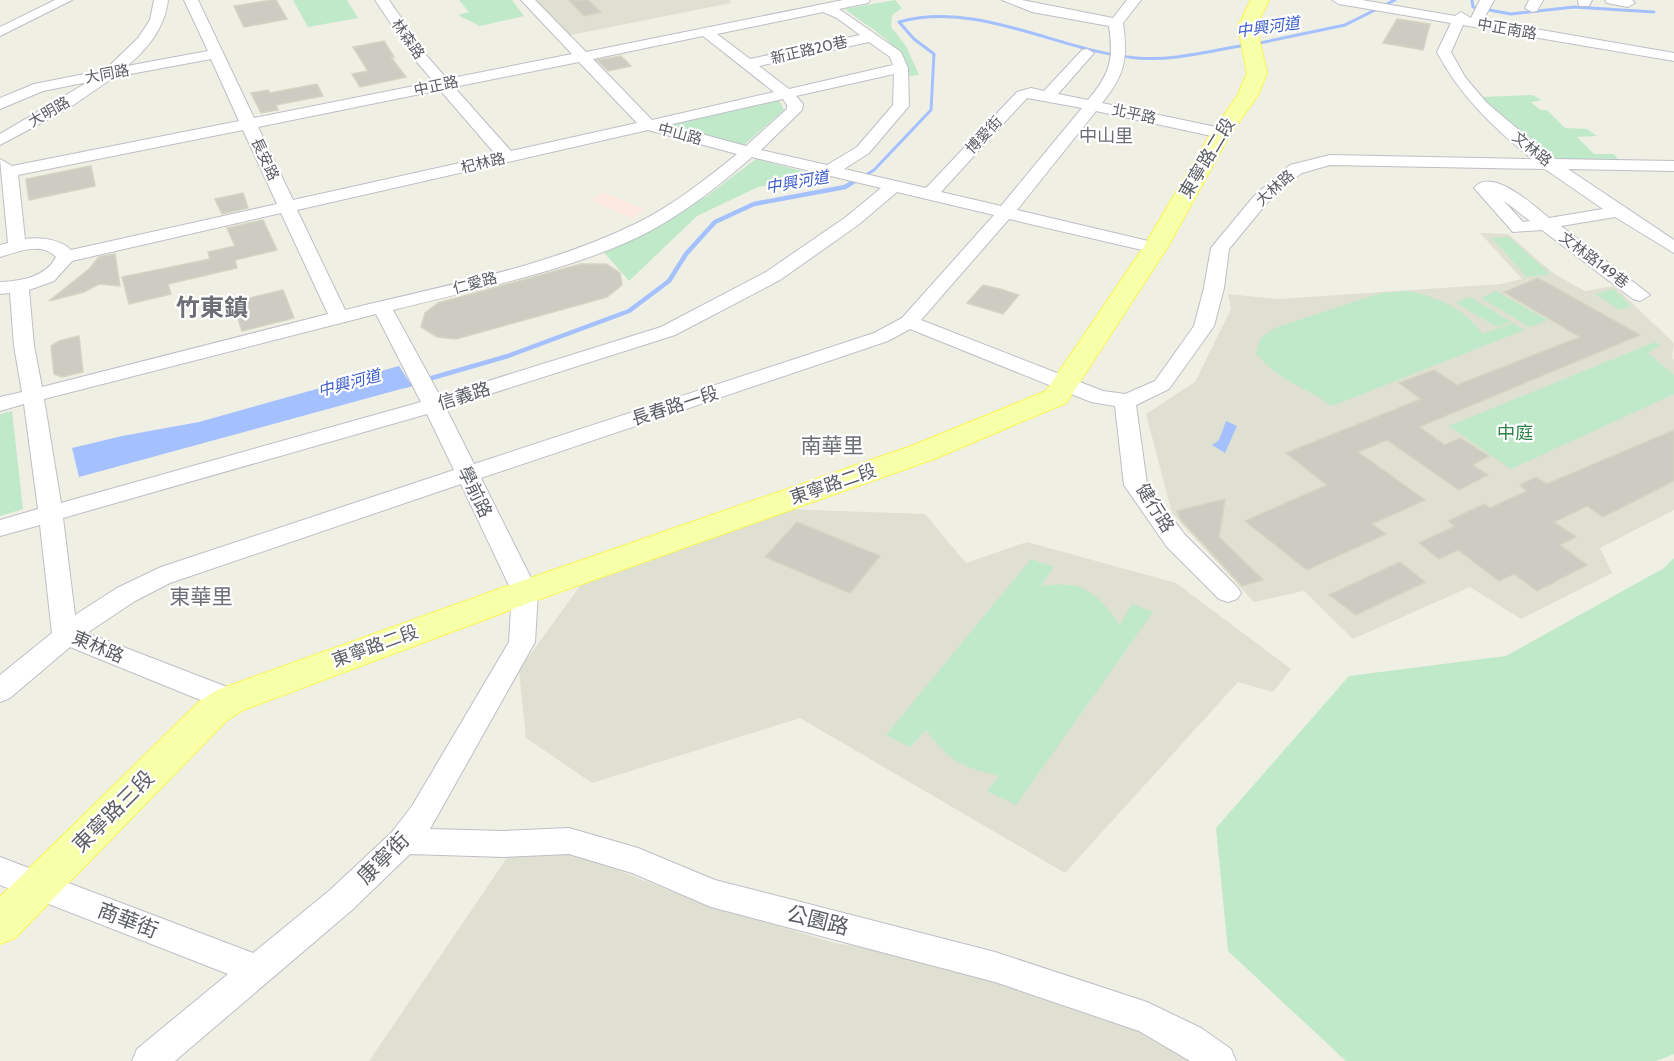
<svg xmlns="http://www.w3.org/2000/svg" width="1674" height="1061" font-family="Cabin,'Noto Sans TC',sans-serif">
  <rect width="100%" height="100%" fill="#efefe4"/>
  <!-- education -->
  <path fill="#dfe0d2" d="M533,0H730L731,3L566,36Z
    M1480,233L1508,234L1553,273L1585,291L1614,286L1674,343L1672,358L1674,360V510L1600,548L1612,573L1521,619L1470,587L1353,639L1304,591L1254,602L1172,513L1146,414L1195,382L1231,309L1228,294L1278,299L1501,284L1522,279Z
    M781,509L925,514L966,563L1027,542L1176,583L1291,669L1273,692L1238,682L1065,873L800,718L592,783L526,738L519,670L580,586Z
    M515,846H557L693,900L834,943L972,963L1230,1061H369Z"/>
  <!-- medical -->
  <path fill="#fde9df" d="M603,192L646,210L631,218L591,200Z"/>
  <!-- green -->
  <path fill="#bfe9c9" d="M293,0H347L358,18L308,27Z
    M459,0H512L524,16L480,26L458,15L469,12Z
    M895,0L902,8L892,15L891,27L906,46L919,75L909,76C905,44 868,28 845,9Z
    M1532,95L1542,100L1531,102L1540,110H1547L1565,128L1587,129L1597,136L1577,137L1594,154H1614L1620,162H1554L1482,97Z
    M778,98L784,110L744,145L667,125Z
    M756,159L824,177L758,187L697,216L629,281L603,251L661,223L707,196Z
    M1509,237L1550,274L1527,277L1492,238Z
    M1614,289L1631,306L1620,310L1595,294Z
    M1407,291C1439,297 1463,308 1483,334L1513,323L1524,330L1332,406C1303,385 1280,383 1256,353L1261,338L1275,328L1381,293Z
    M1496,291L1547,320L1530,327L1481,298Z
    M1470,297L1510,321V322L1497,327L1456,303Z
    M1655,342L1660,345L1648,353L1674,375V394L1511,469L1449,426Z
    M12,411L23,509L0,516V414Z
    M1674,558V1054L1656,1061H1346L1228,951L1216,828L1349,676L1506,656L1664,568Z
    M1031,559L1054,567L1041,586C1083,580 1096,591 1120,625L1132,604L1153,612L1016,805L987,791L999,776C960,766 951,763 926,730L910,747L886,735Z"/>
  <!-- water -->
  <path fill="#a4c0ff" d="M399,366L412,386L79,477L72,448L122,436L199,422Z
    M1226,421L1237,426L1225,453L1212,445L1219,440Z"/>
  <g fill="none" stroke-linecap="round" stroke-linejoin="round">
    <!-- stream-far1 -->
    <path stroke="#a4c0ff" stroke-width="3" d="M1472,0L1473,7L1511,14L1574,7L1654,12
      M1255,44L1345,25L1395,0
      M859,179L874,170L931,110L934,54L914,39L899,22C980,0 1057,51 1137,58C1173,61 1210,51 1246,45"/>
    <!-- stream -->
    <path stroke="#a4c0ff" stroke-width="4.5" d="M404,386L508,356L629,311L669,281L686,254L715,222L754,204L845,187L861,177"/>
  </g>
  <!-- building -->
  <path fill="#cdccc2" stroke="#d5d3c2" stroke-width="1.5" d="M272,0H276L287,19L244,27L234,6Z
    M569,0H588L601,12L584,16Z
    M1397,19L1430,24L1423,50L1383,43Z
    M384,41L394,57H391L406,77L360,87L352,74L368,71L353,47Z
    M621,56L631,66L608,71L597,60Z
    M317,84L323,96L276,105L278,110L261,113L251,93L268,90L270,93Z
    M91,166L95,186L29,200L26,179Z
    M243,193L248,208L222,214L215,199Z
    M263,220L277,250L235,260L237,268L168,284L171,294L129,304L122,277L210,259L208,252L235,246L227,228Z
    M115,254L120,286L99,284L84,292L49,301L89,269L99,257Z
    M581,264H606L620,273L622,285L607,297L456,339L437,337L421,327L425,313L438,303Z
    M1538,278L1640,335L1419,427L1445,445L1460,438L1489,456L1472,465L1488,475L1459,490L1387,440L1358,452L1425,500L1372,524L1386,534L1307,570L1245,521L1327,485L1286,453L1421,399L1399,383L1434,370L1457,385L1580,337L1504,292Z
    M983,285L1000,289L1019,295L1003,314L967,303Z
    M283,290L294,318L242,331L233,302Z
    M79,336L83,372L62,377L54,374L51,346L59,341Z
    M1674,430V481L1603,517L1587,506L1554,522L1576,537L1560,545L1587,565L1537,591L1514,574L1499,581L1458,550L1439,559L1419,543L1455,526L1448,521L1484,504L1490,508L1527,491L1520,485L1536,477L1547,484Z
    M1225,499L1219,537L1263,580L1242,586L1181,520L1177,511Z
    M797,522L880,556L850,593L765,557Z
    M1400,562L1425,582L1356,615L1329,595Z"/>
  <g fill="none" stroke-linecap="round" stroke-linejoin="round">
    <!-- minor casing -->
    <g stroke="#bebfc6" stroke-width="2">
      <path id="minor" d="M55,0H72L0,36V27Z
        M154,0H168C165,27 148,49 127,66L208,51L184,0H198L254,118L434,82L416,61L375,0H389L426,55L447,79L572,54L521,0H535L586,52L843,0H870L868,3L839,9L901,52L908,68L909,106L869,153L844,169L926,188L1017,92L1031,88L1044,91L1082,50L1087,49L1094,53L1058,94L1088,100C1110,74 1114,60 1109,26L1032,12L1002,0H1022L1113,18L1127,0H1141L1123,23C1128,59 1125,75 1102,103L1221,128L1229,133L1221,138L1096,111L1017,210L1161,244L1164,248L1155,253L1009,219L921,320L1103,391L1125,394L1155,381L1194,326L1204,288L1211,248L1254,196L1290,165L1330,155L1532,159C1493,127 1460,96 1437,52L1451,23L1339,4L1332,0H1362L1455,16L1461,12L1471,18L1480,0H1494L1483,20L1674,53V61L1463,25L1451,52L1465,77L1487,103L1553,159L1674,161V171L1568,169L1674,240V253L1615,217L1561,226L1650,295L1640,301L1633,299L1542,230L1513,232L1474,188C1492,166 1534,206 1549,218L1603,209L1545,169L1330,165L1302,173L1291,181L1266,204L1229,249L1224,288L1214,326L1169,389L1136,405L1147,484L1185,535L1237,587L1241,593L1237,599L1228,602L1219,599L1167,547L1124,485L1115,406L1091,402L910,329L888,341L481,478L538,592L535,642L430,829L504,831L569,828L638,848L715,880L995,952L1147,1002L1201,1028L1231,1049L1236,1061H1190L1139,1031L995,982L711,907L632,873L569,854L504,857L410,854L352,910L175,1061H132L137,1049L228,974L0,885V857L253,953L330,890L392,832L412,806L509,642L512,592L461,484L170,583L135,601L87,633L240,692L244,700L240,708L230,711L220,708L70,647L10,698L0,702V675L52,633L40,525L0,536V520L38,509L24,404L0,411V397L22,392L14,346L10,293L0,294V282C21,281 46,277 56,257C42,241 17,252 0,257V245L8,243L0,159L12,166L239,121L211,59L114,77L69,108L0,145V134L88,82L43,91L0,109V98L34,84L105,70L138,38L150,20ZM823,12L837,18L860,35L750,59L717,34ZM703,36L774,92L652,120L593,59ZM869,42L890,57L893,65L789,89L759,66ZM579,62L637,123L511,151L454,87ZM894,74L893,105L857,147L827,165L761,150L802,110L803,104L796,96ZM440,90L496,155L293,200L258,127ZM1027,98L1082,108L1001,206L941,192ZM783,99L787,105V109L746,146L668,125ZM243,130L277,204L71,250C60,239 40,237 25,239L18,175ZM648,130L737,154C705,180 672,206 635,224C545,268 441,286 345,310L297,210ZM752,157L881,188L846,217L766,272L661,327L440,396L393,310C478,288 574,271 652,230C688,210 721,184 752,157ZM897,192L994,215L902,318L874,333L474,464L446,408L675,335L780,280L858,225ZM1503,200L1530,221L1523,222ZM281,213L328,314L42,387L34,346L29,290L54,281L72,261ZM376,314L421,402L61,503L44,399ZM427,414L454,470L161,567L117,588L75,615L63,518Z
        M1529,0H1543L1537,11L1532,12L1525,8Z
        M1578,0H1592L1589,6H1579Z
        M1605,0H1632L1635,3L1628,7L1607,3Z"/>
    </g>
    <!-- major casing -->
    <g stroke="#faf652" stroke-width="2">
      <path id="major" d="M1251,0H1269L1256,26L1267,73L1258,95L1231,133L1167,248L1066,403L934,459L537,600L243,710L226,721L15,938L0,944V897L200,701L217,690L513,584L914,445L1046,391L1143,248L1211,133L1238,95L1247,73L1238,26Z"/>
    </g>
    <!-- minor -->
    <use href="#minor" fill="#fff" fill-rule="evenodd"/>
    <!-- major -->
    <use href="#major" fill="#f7ffa9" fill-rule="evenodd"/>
  </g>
  <g text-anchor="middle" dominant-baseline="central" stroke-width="4.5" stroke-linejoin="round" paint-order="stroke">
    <!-- far-street labels -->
    <g font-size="15" fill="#5c5e65" stroke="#fff">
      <text transform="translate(1507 29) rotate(10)">中正南路</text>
      <text transform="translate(408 39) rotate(55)">林森路</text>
      <text transform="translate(809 50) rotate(-13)">新正路20巷</text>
      <text transform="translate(107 74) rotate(-10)">大同路</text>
      <text transform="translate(436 86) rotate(-12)">中正路</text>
      <text transform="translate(49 112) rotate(-30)">大明路</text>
      <text transform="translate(1134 114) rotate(12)">北平路</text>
      <text transform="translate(680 134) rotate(15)">中山路</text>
      <text transform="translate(984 135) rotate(-47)">博愛街</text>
      <text transform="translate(1532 149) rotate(39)">文林路</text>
      <text transform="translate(265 159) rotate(65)">長安路</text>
      <text transform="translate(483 163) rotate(-13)">杞林路</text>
      <text transform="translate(1275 188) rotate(-42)">大林路</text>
      <text transform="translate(1594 260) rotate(37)">文林路149巷</text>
      <text transform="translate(475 283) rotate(-15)">仁愛路</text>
    </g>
    <!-- far-water labels -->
    <g font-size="16" font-style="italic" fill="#3e5fcb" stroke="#fff">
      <text transform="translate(1268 27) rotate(-8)">中興河道</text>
      <text transform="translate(797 182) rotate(-10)">中興河道</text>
      <text transform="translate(349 383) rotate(-15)">中興河道</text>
    </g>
    <!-- far-quarter labels -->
    <g font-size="18" fill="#6d6f77" stroke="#fff">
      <text x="1106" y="136">中山里</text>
    </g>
    <!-- street labels -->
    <g font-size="18" fill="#5c5e65" stroke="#fff">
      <text transform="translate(1207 158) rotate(-59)">東寧路二段</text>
      <text transform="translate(464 396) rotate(-17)">信義路</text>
      <text transform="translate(675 406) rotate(-18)">長春路一段</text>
      <text transform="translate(833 484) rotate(-19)">東寧路二段</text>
      <text transform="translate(475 492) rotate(64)">學前路</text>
      <text transform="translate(1155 508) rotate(58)">健行路</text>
      <text transform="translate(375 646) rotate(-20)">東寧路二段</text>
      <text transform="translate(98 647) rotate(23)">東林路</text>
    </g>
    <!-- park labels -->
    <g font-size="18" fill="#2e8248" stroke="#fff">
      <text x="1515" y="433">中庭</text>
    </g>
    <!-- quarter labels -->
    <g font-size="21" fill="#6d6f77" stroke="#fff">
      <text x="832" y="445">南華里</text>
      <text x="201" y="596">東華里</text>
    </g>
    <!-- near-street labels -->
    <g font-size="21" fill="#5c5e65" stroke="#fff">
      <text transform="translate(113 811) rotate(-45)">東寧路三段</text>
      <text transform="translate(383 858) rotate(-45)">康寧街</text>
      <text transform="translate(128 920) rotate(21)">商華街</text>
      <text transform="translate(818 920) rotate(14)">公園路</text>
    </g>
    <!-- district labels -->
    <g font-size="24" font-weight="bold" fill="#6d6f77" stroke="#fff">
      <text x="212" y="307">竹東鎮</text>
    </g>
  </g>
</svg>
